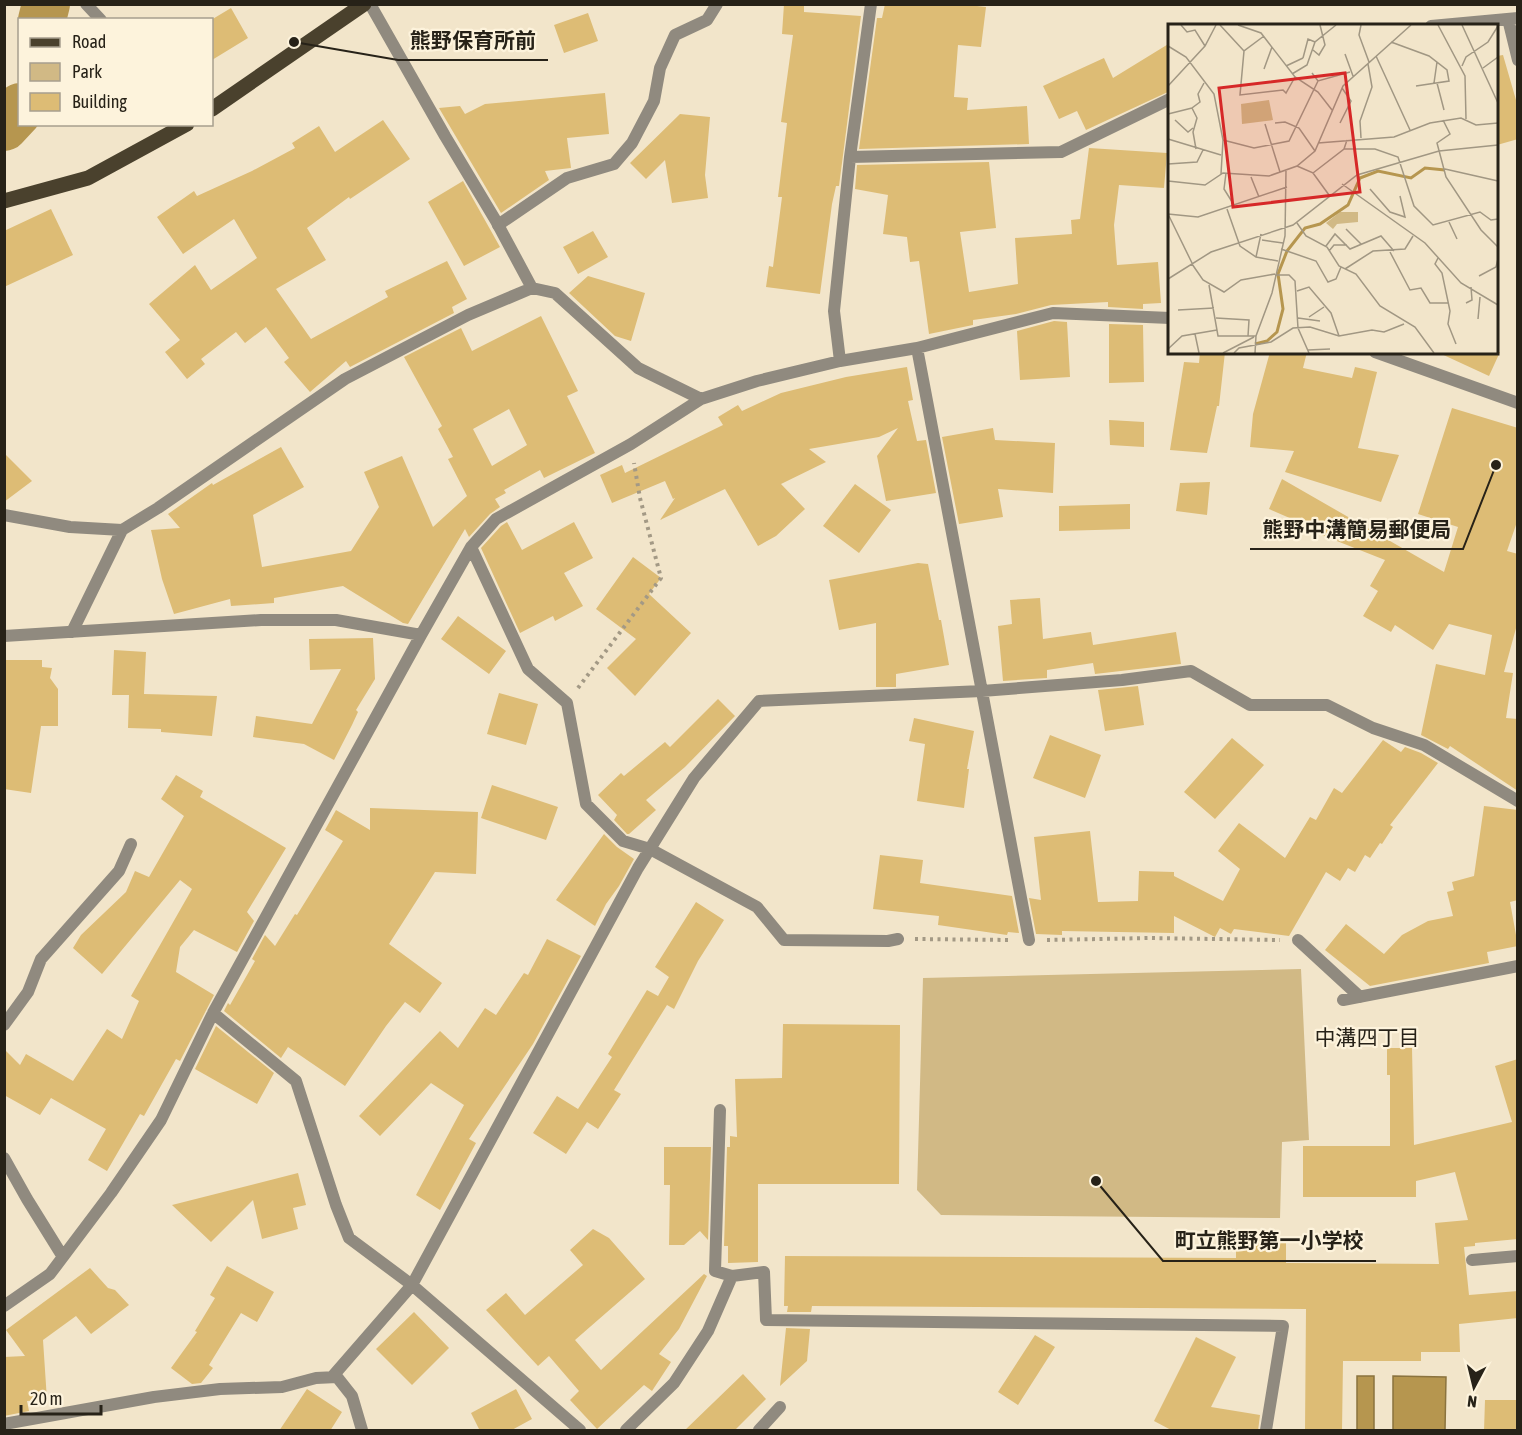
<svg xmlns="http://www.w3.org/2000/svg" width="1522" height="1435" font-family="'Asap Condensed','Noto Sans JP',sans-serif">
  <rect width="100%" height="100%" fill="#f2e5ca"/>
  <!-- green -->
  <path fill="#d1b985" d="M1301,969L1309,1140L1282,1142L1280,1218L941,1215L917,1190L923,978Z"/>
  <!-- water -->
  <path fill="#b6964f" stroke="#8b733e" stroke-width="1.5" d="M1357,1376H1374V1430H1357Z
    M1393,1376L1446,1377L1445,1430H1393Z"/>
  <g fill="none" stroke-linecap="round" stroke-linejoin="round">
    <!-- river -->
    <path stroke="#b6964f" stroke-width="48" d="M42,20L46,4
      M4,127L18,112L20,107"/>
  </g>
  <!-- building -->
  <path fill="#ddbc75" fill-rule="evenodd" d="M784,4H804V12L861,16L839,186H836L832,204L820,294L766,287L769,266L773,267L782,197H778L787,123L781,122L793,35L782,34Z
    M885,4H959L986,7L981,47L958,45L954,97L968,98L967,110L1027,106L1029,144L859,149L877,18H882Z
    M231,8L248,38L212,60L211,20Z
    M588,13L598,41L564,53L554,25Z
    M1170,43V91L1086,130L1077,111L1059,119L1043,86L1104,58L1113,78Z
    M1503,55L1518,107V139L1497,145V56Z
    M605,93L609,134L567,138L571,168L545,171L549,180L501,213L439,108L460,106L465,114L485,104Z
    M680,114L710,117L705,175L708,198L672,203L665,160L646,179L630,163Z
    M383,120L410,159L350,199L349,197L307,228L326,260L276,289L311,339L388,297L385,291L447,261L467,299L452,307L454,313L350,367L346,361L310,392L284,362L289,358L266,327L245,343L236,332L201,359L205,364L187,379L165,352L180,340L149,304L195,265L211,290L257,258L234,219L183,254L157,217L194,191L197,196L252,171L295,148L292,143L319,126L335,152Z
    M1089,148L1167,153L1164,188L1119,185L1114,225L1117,265L1158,262L1161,303L1143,304V309L1108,307V302L1051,305L1016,314L973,320V325L929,334L919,261L910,262L907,237L883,234L888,195L855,189L857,165L989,162L996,228L960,232L969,292L1018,284L1015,238L1072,234L1071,220L1080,219Z
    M463,181L500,247L464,266L428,202Z
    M51,209L73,255L4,287V231Z
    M593,231L608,257L578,274L563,247Z
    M588,276L645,293L631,341L615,336L569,293Z
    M541,316L578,391L567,396L595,453L544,478L540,470L504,490L506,493L495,499L500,507L490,514L469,537L465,529L408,624L403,623L343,586L274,598V603L231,606L230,599L174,614L162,579L151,530L180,528L168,514L212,483L213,485L281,447L304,487L253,515L262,567L351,551L379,507L364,472L402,456L433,527L467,496L448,459L453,457L438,429L442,426L404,357L461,328L472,351ZM509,409L527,445L492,466L473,429Z
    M1054,321L1067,322L1070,377L1020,380L1017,331Z
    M1109,324L1143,325L1144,382L1109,383Z
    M1200,352H1225L1219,406H1217L1207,453L1170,450L1184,362L1199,363Z
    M1270,352H1307L1303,368L1352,378L1355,367L1377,372L1358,448L1399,455L1381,502L1285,472L1294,451L1250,447L1253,414Z
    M1437,352H1500L1489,376Z
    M907,367L913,400L908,401L917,441L926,440L936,493L886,501L877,456L898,428L879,437L809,449L826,462L781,484L805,509L776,536L758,546L725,489L660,520L675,498L673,499L665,481L612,503L600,475L622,465L625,473L723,425L718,417L738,405L742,411L781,393L846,377Z
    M1452,408L1518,428V519L1507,551L1518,554V621L1504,672L1513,673L1506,718L1518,719V791L1450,746L1448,749L1421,735L1436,664L1485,675L1492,635L1449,624L1433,650L1395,625L1391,632L1363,616L1378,591L1370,586L1385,560L1314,532L1315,529L1269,509L1282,479L1444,572L1458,527L1418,514Z
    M1109,420L1144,422V447L1110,445Z
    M993,428L995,440L1055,443L1053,493L998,489L1003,517L959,524L942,437Z
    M4,453L32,481L4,502Z
    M1210,482L1207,515L1176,511L1180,483Z
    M855,484L891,510L859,553L823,526Z
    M1130,504V529L1059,531V506Z
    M507,522L522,550L574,522L593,558L564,573L583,606L555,621L553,616L520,633L481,548L501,526Z
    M633,557L661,578L649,594L691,633L635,696L607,668L636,639L596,609Z
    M918,563L928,564L939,620H941L949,665L896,674V687H876V623L839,630L829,580Z
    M1040,598L1043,639L1091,632L1093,645L1176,632L1181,664L1095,674L1093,663L1047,670V678L1003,681L998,626L1012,624L1010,600Z
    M458,616L506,651L489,674L441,639Z
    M373,638L375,679L356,710L358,712L352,725L334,760L304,744L253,737L256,716L312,724L341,669L310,670L309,639Z
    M114,650L146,652L144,694L217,696L212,736L161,732V729L128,728L129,695H112Z
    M4,660H42V667L52,668L50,678L58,689V726H41L31,793L4,789Z
    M1138,686L1144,725L1105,731L1098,690Z
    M499,693L538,704L526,745L487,734Z
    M718,699L735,716L685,767L646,800L656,810L629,834H627L614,820L617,815L598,795L621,773L624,776L665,742L670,747Z
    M914,718L974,731L967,769H969L964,808L917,801L925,744L909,741Z
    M1050,735L1101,755L1085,798L1033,778Z
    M1232,738L1264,765L1215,819L1184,792Z
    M1383,740L1401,752L1405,747L1421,753L1438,763L1390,825L1393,827L1382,844L1380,843L1370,858L1365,855L1355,872L1348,868L1340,881L1326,872L1289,936L1234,929L1231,934L1220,928L1215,937L1174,916V933L1062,931V935L1036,934L1029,898L1041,900L1034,837L1090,831L1098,902L1138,901L1139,871L1174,872V876L1223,901L1240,869L1218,851L1239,823L1285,858L1310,817L1316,820L1334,788L1342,793Z
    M176,775L203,791L200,797L286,848L247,912L254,921L237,952L194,930L180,947L176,972L214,995L180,1061L176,1059L144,1116L140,1114L107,1171L88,1160L106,1129L51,1098L40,1115L4,1095V1049L20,1065L26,1054L73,1081L107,1029L122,1039L139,1001L131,996L192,889L180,880L102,974L73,948L81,935L126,892L135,871L149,877L184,816L161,799Z
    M492,785L558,807L546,840L481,818Z
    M1484,806L1518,810V900L1510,902L1518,946L1487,952L1489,963L1370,986L1325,950L1346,924L1384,954L1402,935L1428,921L1453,916L1447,892L1454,890L1452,882L1474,876Z
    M370,808L478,812L476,874L435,872L389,944L442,983L420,1013L405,1002L386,1026L345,1086L288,1047L281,1058L224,1011L228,1003L230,1005L255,961L252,959L265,935L275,946L295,914L297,915L343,841L325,830L336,810L370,830Z
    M604,834L617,847L634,859L619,886L606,904L595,926L556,900Z
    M880,855L923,860L920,883L1012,896L1019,933L1008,932L1007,935L938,925L939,916L873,909Z
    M696,902L724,920L698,961L674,1009L667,1005L614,1090L621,1094L598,1129L587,1122L566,1154L533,1133L557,1096L578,1109L612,1057L608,1054L647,990L658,996L669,977L655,967Z
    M547,939L581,956L533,1044L469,1139L476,1143L440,1210L416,1195L464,1105L431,1083L380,1136L359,1116L440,1031L458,1048L485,1008L496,1015L524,973L528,975Z
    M783,1024L900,1025L899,1184H758V1262L728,1263V1246H724L727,1147H730V1136L737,1137L735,1079L782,1078Z
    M216,1026L274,1073L257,1104L195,1069Z
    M1387,1048H1412L1414,1145L1512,1122L1495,1066L1518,1059V1239L1475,1243V1246L1464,1247L1469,1295L1518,1291V1318L1459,1324L1460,1352H1421V1361H1343L1342,1431H1305L1306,1309L812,1306L811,1312H787L788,1306H784L785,1256L1236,1258V1239H1286V1263L1439,1264L1435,1223L1468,1220L1455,1172L1416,1181V1197H1303V1146H1390V1075H1387Z
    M664,1147H711L708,1240L700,1231L684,1245H669L670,1185H664Z
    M298,1173L306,1205L293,1208L298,1229L262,1239L253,1200L211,1242L172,1205Z
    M593,1229L609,1238L645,1279L575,1340L601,1370L704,1274L707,1276L679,1329L659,1354L671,1362L652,1391L644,1385L597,1429L570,1400L579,1391L549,1356L538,1366L486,1310L506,1293L525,1315L583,1265L570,1250Z
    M227,1266L274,1292L257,1322L241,1313L209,1365L213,1368L201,1383L192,1384L171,1368L197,1332L195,1331L215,1298L210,1295Z
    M90,1268L108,1288L115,1290L129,1305L91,1334L76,1316L43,1340L47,1400L27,1401L29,1411L4,1416V1357L25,1356L6,1330Z
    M414,1312L449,1348L412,1385L376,1349Z
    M786,1328L810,1329L807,1361L780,1386Z
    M1035,1335L1055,1347L1018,1405L998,1392Z
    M1196,1337L1236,1357L1211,1407L1260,1415L1258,1431H1173L1154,1421Z
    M743,1374L766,1399L734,1431H684Z
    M307,1389L342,1412L330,1431H279Z
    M516,1389L532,1419L510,1431H480L471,1413Z
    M1485,1400H1518V1431H1484Z"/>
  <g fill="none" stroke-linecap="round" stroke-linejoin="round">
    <!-- path -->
    <path stroke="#a39985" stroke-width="4" stroke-dasharray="3 4.5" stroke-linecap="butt" d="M578,688L661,578L640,498L634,463
      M915,939L1010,940
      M1047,940L1150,938L1280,940"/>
    <!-- service -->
    <path stroke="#908a7f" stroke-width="12" d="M498,225L567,178L614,164L632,143L654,101L660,68L675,35L707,20L717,4
      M1472,1260L1518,1256"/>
    <!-- minor -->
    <path stroke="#908a7f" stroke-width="12" d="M86,4L101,20
      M370,4L445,136L496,221L532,288
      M1508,19L1518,60
      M1431,26L1518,18
      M850,157L1061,152L1170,99
      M917,348L1029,940
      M1375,352L1518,403
      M840,361L834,311L850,157L871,4
      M4,515L70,527L122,530
      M471,547L528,669L567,703L586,804L623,841L650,849L757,907L784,940L888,941L898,939
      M72,632L122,530L158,508L345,379L468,315L532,288L555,293L638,368L701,399
      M4,636L261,620H336L421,635
      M1298,940L1360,997
      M1343,1000L1518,966
      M213,1013L296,1081L336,1205L349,1238L412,1285L580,1430
      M4,1025L28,992L41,959L119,871L131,844
      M720,1110L715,1271L732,1276
      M4,1158L27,1199L63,1257
      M4,1306L50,1274L111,1193L161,1120L213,1013L421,635L471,547L496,519L631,444L701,399L757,381L840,361L917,348L1053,313L1170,318
      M332,1377L412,1285L638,868L694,778L759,701L982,691L1122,680L1191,671L1250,705H1327L1373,728L1424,745L1518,801
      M4,1424L154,1397L220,1389L282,1387L316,1378L337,1377L352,1396L362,1430
      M626,1430L674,1383L708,1331L732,1276L764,1272L766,1320L1283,1326L1266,1430
      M759,1430L780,1407"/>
    <!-- primary -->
    <path stroke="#4a412d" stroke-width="15" d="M212,109L364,4
      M4,201L88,178L187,124"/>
  </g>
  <g text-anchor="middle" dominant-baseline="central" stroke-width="4.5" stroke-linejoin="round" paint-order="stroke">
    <!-- neighbourhood labels -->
    <g font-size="21" fill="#272218" stroke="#fdf3dc">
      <text x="1367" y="1037">中溝四丁目</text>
    </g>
  </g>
  <!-- overview -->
  <g transform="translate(1168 24)">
    <rect width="330" height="330" fill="#f2e5ca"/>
    <path d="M101,76L105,96L74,100L73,80ZM172,188H190V198L169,200L165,205L158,199Z" fill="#d1b985"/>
    <path fill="none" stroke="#b6964f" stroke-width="3" d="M87,320L99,317L109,308L115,285L110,250L119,227L137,204L152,200L180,181L192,154L210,147L243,154L257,144L277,146"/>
    <path fill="none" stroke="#a19783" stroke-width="1.5" d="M13,1L19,8L27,6L37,22M52,1L76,27M70,1L93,9L127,53L150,68L164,86M193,1L191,11L201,38M270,1L297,52L298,95M294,1L330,79M96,12L76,27L72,71L115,66L118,69L127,53M223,18L261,32L279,46L281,57L248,62M0,22L18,33L46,70L55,116L53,150M145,26L151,31L157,21L152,1M177,30L185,52M208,32L242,106M135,34L140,15L147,18M118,42L135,34M294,42L298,33L320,18L330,2M315,44L330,33M96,45L104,23M144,49L150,57L182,48M124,50L139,41L147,18L168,1M266,59L269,38M269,59L276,86M0,62L37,22L48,1M0,90L24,84M7,96L20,108L25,104M275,96L282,110L269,119L278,153L313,206L330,223M107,99L117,98L131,104L147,127M172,99L183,77L174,64M97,100L112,148M193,114L192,97L204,63L200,40M0,115L53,131M55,116L86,124L121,117L150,57M150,119L226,113L262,99L293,94L308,101L330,99M28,125L25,108L29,94L24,84L32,78L30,70L36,59M176,125H207L230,133L246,182L265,201L312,188L323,196L330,195M0,140L29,138L35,126M129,142L145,149L176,125L179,116M277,145L330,157M58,149L56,165L66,181M145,149L161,171M83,153L91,173M0,157L37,161L55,149L101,152L129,142L147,127L175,62L243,1M174,160L257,219L293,259L330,281M202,165L222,188L237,193L232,172M59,185L72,222L88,233L110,237M0,190L30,193L119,163M0,190L24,239M281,198L289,215M129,199L138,212L159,223L171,242L188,250L212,282L247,303L266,329M178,205L193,220M94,216L115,219M158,222L167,210L182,225L213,212L226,227M113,225L148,237L160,258L168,255L173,243M161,227L166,221H179M222,228L242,266L253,264L262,279H280M88,233L93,210M270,234L267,240L274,249L282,287L280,300L288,320M24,240L35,256L56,268L73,256L107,250M177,245L205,227L237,225L245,212M107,251H121L127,257L130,304L141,329M311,252L328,243L330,235M0,255L43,228L125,201L189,151L271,127L330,121M41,261L50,312H88M129,267L141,263L163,289L171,312M298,279L304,276L303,263M10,286L46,284M141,293L156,283M48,294L81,296L80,312M130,294L152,297M310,295L312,273M27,310L31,329M0,325L14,312L49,306M140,326L162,325M55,329L86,313M66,329L71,324L103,318L125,304L142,303L171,312L204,306L216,308L236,300M87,329L88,312L104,269L117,212L118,146"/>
    <path fill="#d62828" fill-opacity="0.15" stroke="#d62828" stroke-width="3" d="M177,49L192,168L65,183L51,64Z"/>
    <rect width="330" height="330" fill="none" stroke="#272218" stroke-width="3"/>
  </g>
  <!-- callouts -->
  <path fill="none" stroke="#272218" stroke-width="2" d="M294 42L398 60H548M1496 465L1463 549H1250M1096 1181L1163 1261H1376"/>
  <g fill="#272218" stroke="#fdf3dc" stroke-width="2">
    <circle cx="294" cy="42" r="6"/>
    <circle cx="1496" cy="465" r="6"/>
    <circle cx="1096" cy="1181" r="6"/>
  </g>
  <g font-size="21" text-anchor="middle" font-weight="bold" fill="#272218" stroke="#fdf3dc" stroke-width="4.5" stroke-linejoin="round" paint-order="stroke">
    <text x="473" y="48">熊野保育所前</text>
    <text x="1357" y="537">熊野中溝簡易郵便局</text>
    <text x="1269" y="1248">町立熊野第一小学校</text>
  </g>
  <!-- border -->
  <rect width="1522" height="1435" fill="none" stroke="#272218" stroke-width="12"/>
  <!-- legend -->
  <rect x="18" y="18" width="195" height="108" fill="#fdf3dc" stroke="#a79f8e" stroke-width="1.5"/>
  <rect x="30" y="38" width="30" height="9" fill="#4a412d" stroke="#a79f8e" stroke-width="1.5"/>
  <text x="72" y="48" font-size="18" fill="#272218">Road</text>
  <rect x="30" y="63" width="30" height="18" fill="#d1b985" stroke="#a79f8e" stroke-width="1.5"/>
  <text x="72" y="78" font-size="18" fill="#272218">Park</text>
  <rect x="30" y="93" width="30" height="18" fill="#ddbc75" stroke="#a79f8e" stroke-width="1.5"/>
  <text x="72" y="108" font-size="18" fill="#272218">Building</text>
  <!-- north arrow -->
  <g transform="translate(1474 1387) rotate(187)" stroke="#fdf3dc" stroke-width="4.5" paint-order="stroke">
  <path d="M0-4.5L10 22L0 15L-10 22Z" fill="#272218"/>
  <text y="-9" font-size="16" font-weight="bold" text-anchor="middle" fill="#272218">N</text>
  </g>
  <!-- scale -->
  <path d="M21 1405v9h80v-9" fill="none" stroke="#272218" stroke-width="3"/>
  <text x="30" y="1405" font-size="18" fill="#272218" stroke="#fdf3dc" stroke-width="4.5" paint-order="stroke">20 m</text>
</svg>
